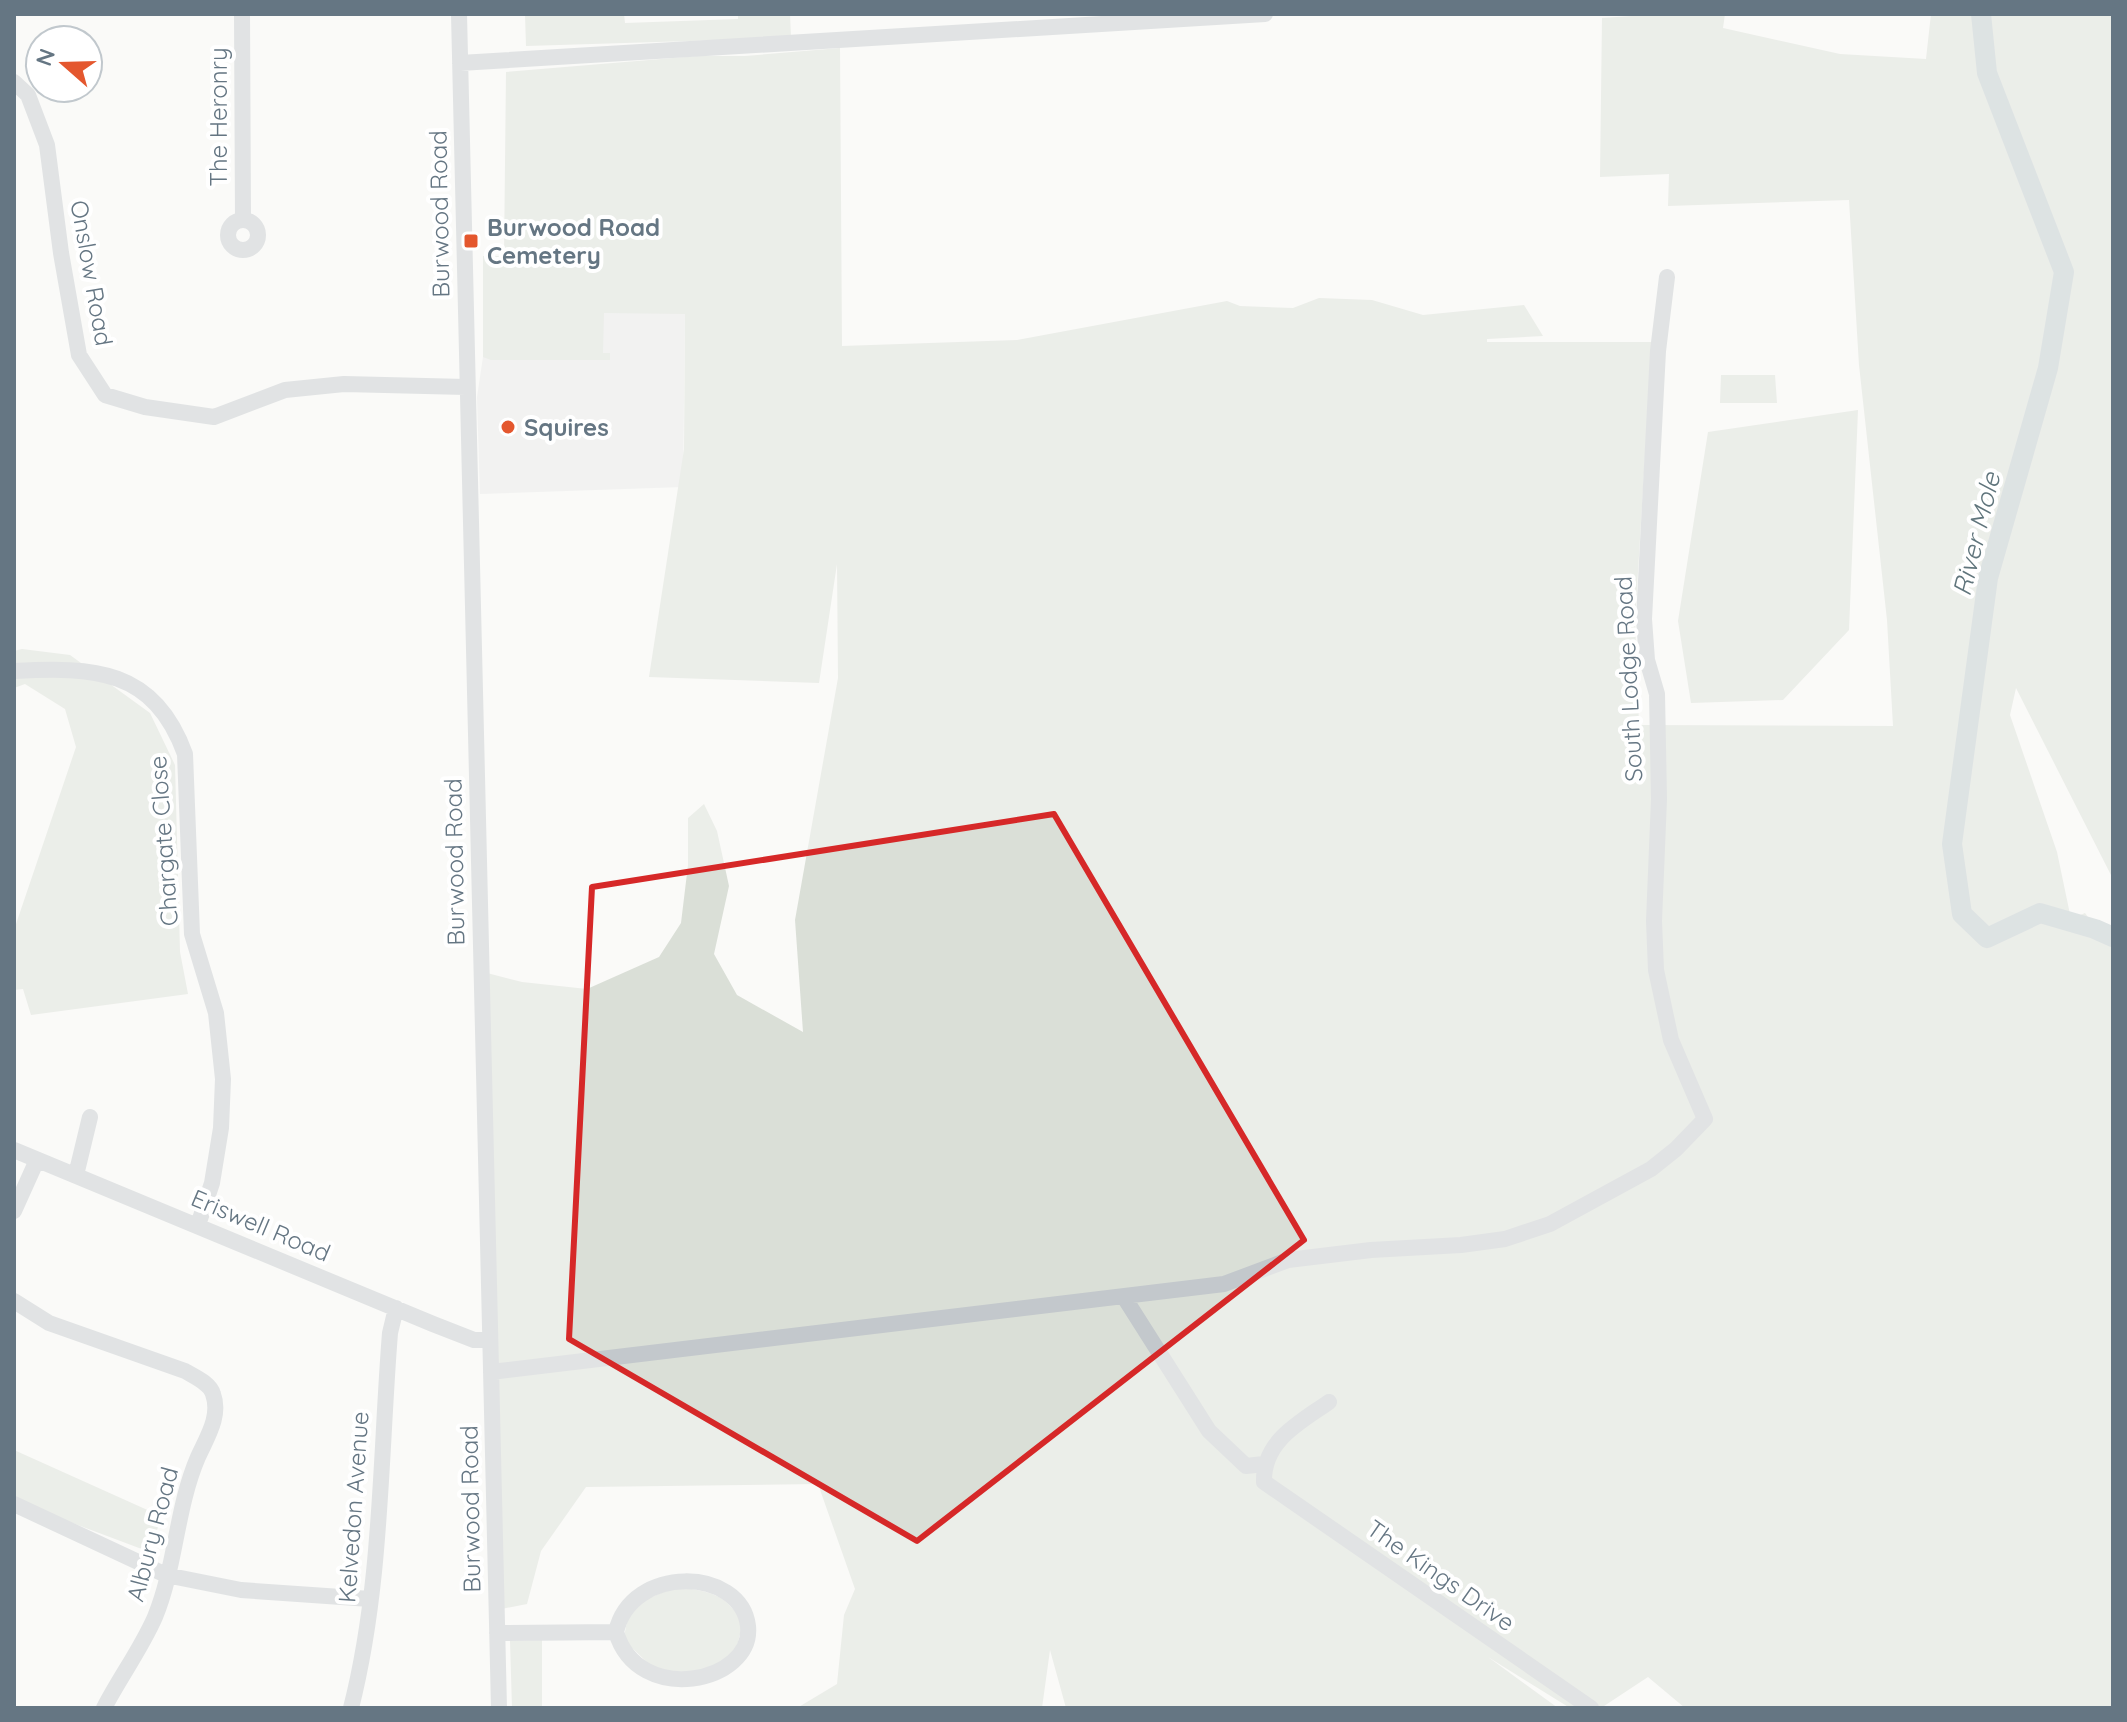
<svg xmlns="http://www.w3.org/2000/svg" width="2127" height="1722" font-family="Quicksand,sans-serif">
  <rect width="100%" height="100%" fill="#fafaf8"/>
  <!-- built -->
  <path fill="#e8e9e9" d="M484,312L685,313L683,487L480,494L477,397L483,357Z"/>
  <!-- green -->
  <path fill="#dadfd7" d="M525,14H624L625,23L738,19V14H790L791,38L526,46Z
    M1661,14H1725L1723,28L1840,54L1926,59L1931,14H2113V879L2016,688L2010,715L2057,852L2071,919L2085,913L2107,944L2113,948V1708H1685L1648,1677L1601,1708H1570L1488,1657L1558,1708H1066L1050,1650L1042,1708H797L837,1684L844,1615L855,1589L818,1484L586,1487L541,1551L527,1604L501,1609L487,973L522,982L587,989L659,957L681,923L688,865V818L704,804L717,831L729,886L714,954L737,995L803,1032L795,920L838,678L837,564L819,683L649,677L684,449L685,314L604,313L603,353H610V360H491L483,357V256H504L506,72L697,56H745L840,48L842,346L1017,340L1227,301L1240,306L1293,308L1319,298L1372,300L1423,315L1524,305L1543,336L1487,339V342H1652L1635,621L1639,725L1893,726L1887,620L1859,365L1849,200L1668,206L1669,174L1600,177L1602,18Z
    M1721,375H1775L1777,403H1720Z
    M1858,410L1849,630L1783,700L1691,703L1678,621L1708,432Z
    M22,649L70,655L150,713L175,765L180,952L188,994L31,1015L23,989L14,990V930L76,747L65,709L25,684L14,688V651Z
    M14,1450L163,1517L147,1551L14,1501Z
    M678,1587C711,1592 725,1593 743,1623L735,1653L702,1673L655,1670L624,1640C628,1600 644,1600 678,1587Z
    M542,1640V1708H512L510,1641Z"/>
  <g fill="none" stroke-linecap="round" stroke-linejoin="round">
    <!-- river -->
    <path stroke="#bbc7cb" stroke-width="20" d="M1981,14L1987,73L2064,272L2048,368L1988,578L1952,844L1962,914L1987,938L2040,913L2095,929L2113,937"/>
    <!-- minor -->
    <path stroke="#c3c8cc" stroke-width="16" d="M242,14L243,220
      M459,14L499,1708
      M460,63L1265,14
      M14,82L28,95L47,145L61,253L79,355L105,395L145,407L214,417L285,390L344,384L466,387
      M228 235a15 15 0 1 1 30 0a15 15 0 1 1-30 0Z
      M14,671C93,667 154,668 185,754L192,934L216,1013L223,1079L221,1128L212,1183L198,1225
      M14,1150L433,1324L474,1340H490
      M76,1175L90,1117
      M14,1211L37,1160
      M1124,1297L1209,1431L1246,1466L1264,1464
      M14,1301L49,1323L185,1371C195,1377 210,1383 213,1394C221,1416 207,1437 198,1457C176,1508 176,1566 155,1617C141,1649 120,1677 104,1708
      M491,1372L1224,1284L1288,1260L1371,1250L1461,1245L1505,1239L1550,1224L1651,1169L1676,1149L1705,1119L1671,1040L1656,970L1654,921L1659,799L1657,694L1647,660L1644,619L1658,351L1667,277
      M1329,1402C1299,1423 1263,1441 1264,1482L1591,1708
      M14,1504L166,1575L241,1590L370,1599
      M497,1633L616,1632C631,1564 741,1567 748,1626C754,1683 638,1707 616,1632
      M351,1708C382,1586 380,1458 390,1333L396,1308"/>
  </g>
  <!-- marked area -->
  <path d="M0 0H2127V1722H0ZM1054,814L1304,1240L917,1541L569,1339L592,887Z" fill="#fafaf8" fill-opacity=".55" fill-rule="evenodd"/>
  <path fill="none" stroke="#d62828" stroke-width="6" stroke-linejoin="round" d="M1054,814L1304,1240L917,1541L569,1339L592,887Z"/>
  <!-- markers -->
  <g fill="#e4572e" stroke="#fff" stroke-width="3">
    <rect x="463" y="233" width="16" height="16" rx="4"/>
    <circle cx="508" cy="427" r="8"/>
  </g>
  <g text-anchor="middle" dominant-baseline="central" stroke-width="8" stroke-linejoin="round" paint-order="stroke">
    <!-- street labels -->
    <g font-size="24" fill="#657683" stroke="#fff">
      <text transform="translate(218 117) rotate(-90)">The Heronry</text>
      <text transform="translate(439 214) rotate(-91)">Burwood Road</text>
      <text transform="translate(92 273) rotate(80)">Onslow Road</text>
      <text transform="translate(1628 679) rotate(-93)">South Lodge Road</text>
      <text transform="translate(163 841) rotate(-94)">Chargate Close</text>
      <text transform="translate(454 862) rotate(-91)">Burwood Road</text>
      <text transform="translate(261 1225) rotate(23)">Eriswell Road</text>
      <text transform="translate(353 1507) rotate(-86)">Kelvedon Avenue</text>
      <text transform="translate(470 1509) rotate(-91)">Burwood Road</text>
      <text transform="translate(152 1534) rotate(-75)">Albury Road</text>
      <text transform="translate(1441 1575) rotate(35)">The Kings Drive</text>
    </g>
    <!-- poi labels -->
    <g font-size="24" font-weight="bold" fill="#657683" stroke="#fff" text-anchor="start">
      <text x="487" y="227">Burwood Road<tspan x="487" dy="28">Cemetery</tspan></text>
      <text x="524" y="427">Squires</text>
    </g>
    <!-- water labels -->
    <g font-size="26" font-style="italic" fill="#60757c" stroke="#fff">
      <text transform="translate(1976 534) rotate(-76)">River Mole</text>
    </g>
  </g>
  <!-- border -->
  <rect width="2127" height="1722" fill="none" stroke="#657683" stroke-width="32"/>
  <!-- north arrow -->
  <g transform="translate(64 64) rotate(290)"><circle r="38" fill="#ffffff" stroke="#c1c8cd" stroke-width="2"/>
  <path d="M0-6L14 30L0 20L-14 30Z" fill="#e4572e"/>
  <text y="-12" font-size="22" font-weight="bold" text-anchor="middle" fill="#657683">N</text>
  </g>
</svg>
